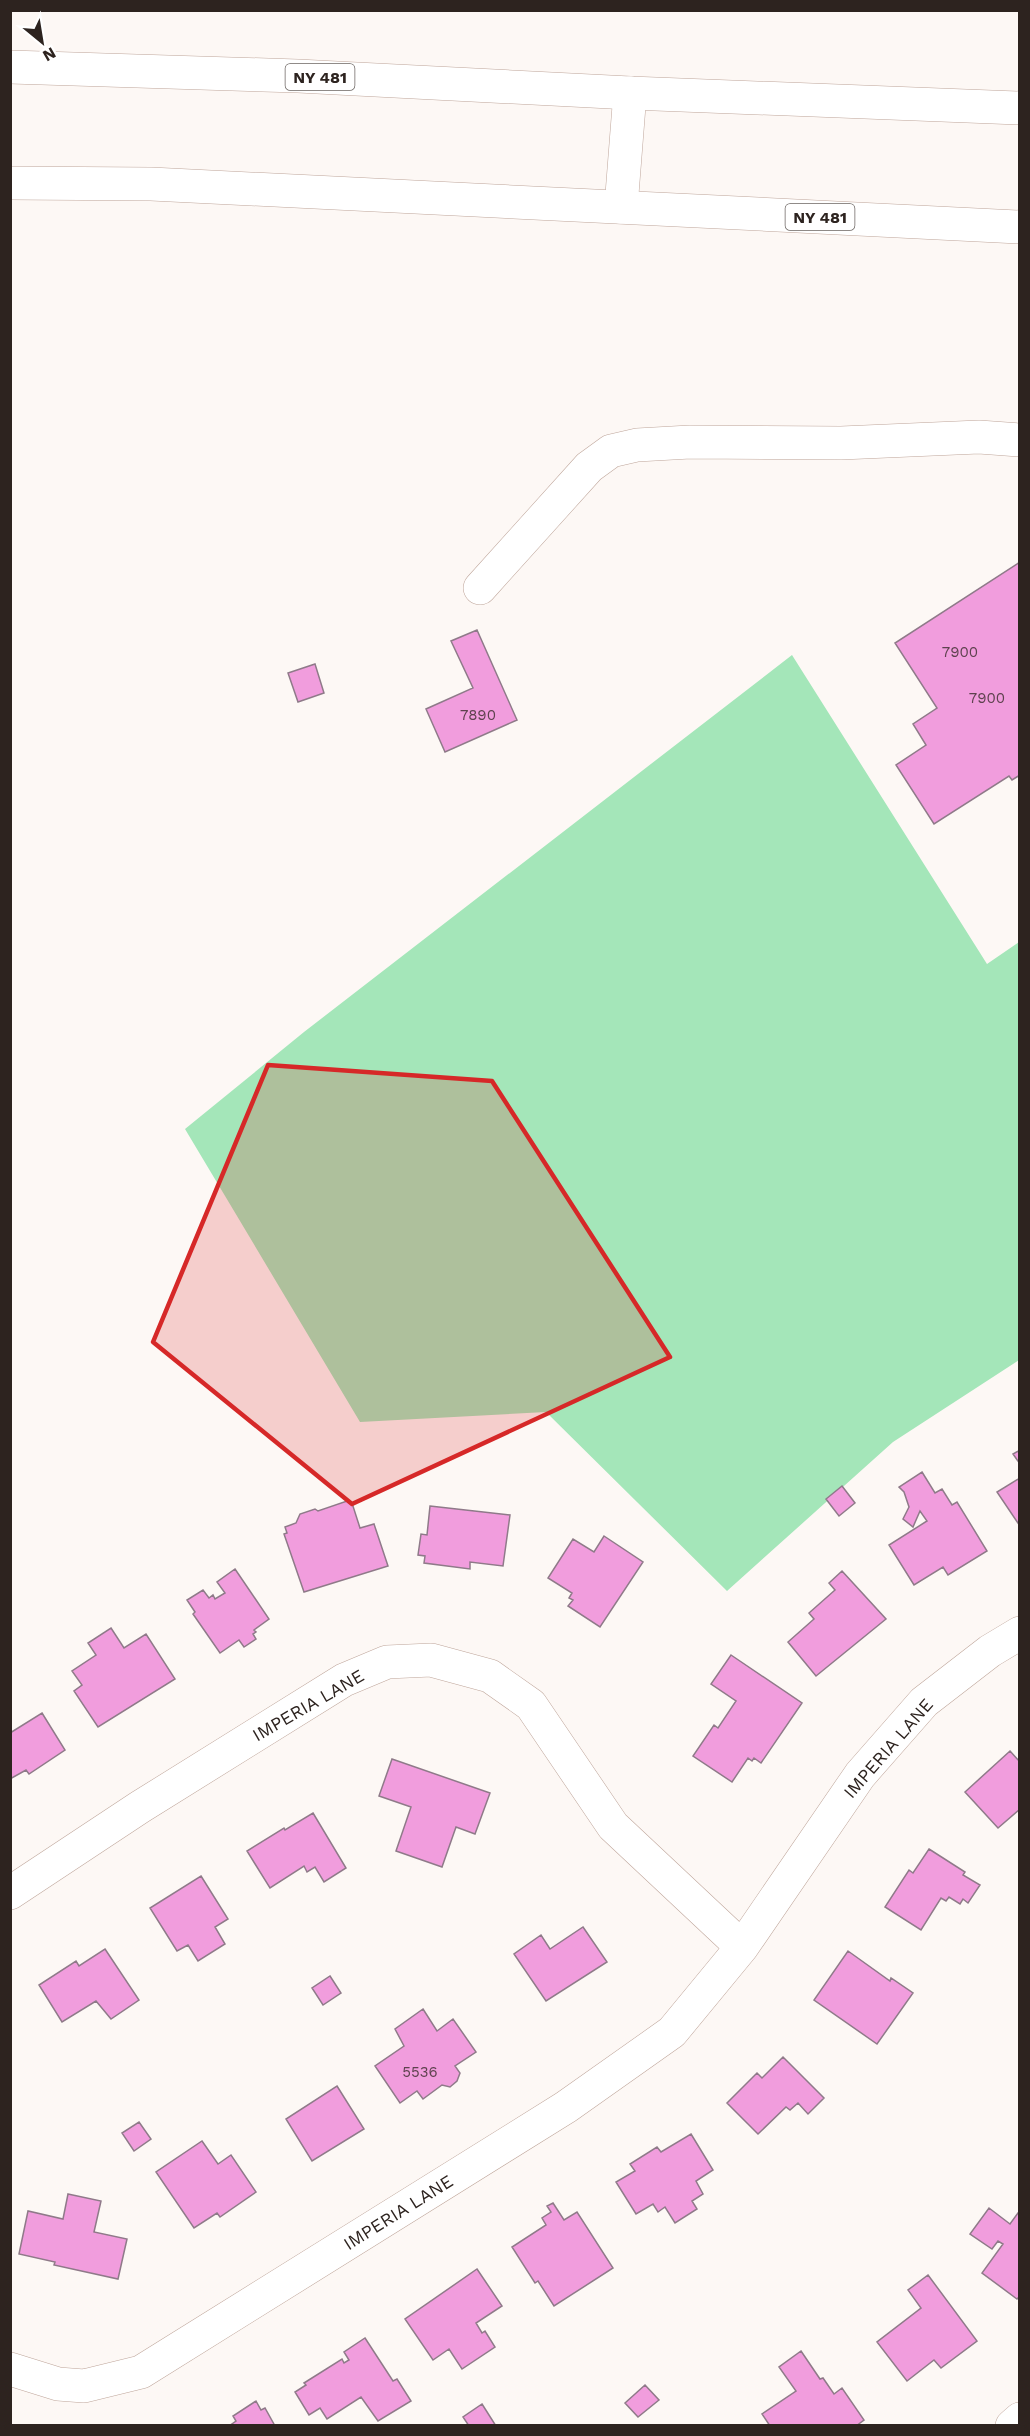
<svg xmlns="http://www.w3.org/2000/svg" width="1030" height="2436" font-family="'Work Sans',sans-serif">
  <rect width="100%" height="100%" fill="#fdf8f5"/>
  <!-- green -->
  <path fill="#a4e6b9" d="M792,655L987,964L1019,942V1360L893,1442L727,1591L546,1412L360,1422L185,1129L304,1032Z"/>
  <!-- building -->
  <path fill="#f19ddd" stroke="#8f7a89" stroke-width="1.5" d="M1020,562V775L1012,780L1009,776L934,824L896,765L926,745L913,724L937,708L895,643Z
    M477,630L517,720L445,752L426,709L473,688L451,641Z
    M315,664L324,693L298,702L288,673Z
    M1020,1450V1464L1013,1454Z
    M922,1472L935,1493L942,1489L952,1505L957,1502L987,1551L948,1575L943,1567L914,1585L889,1545L927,1521L920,1511L913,1527L903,1519L909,1507L904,1492L899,1487Z
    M1020,1478V1526L997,1492Z
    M842,1486L855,1503L839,1516L826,1499Z
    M347,1501L352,1503L360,1528L374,1524L388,1566L304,1592L284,1534L287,1533L285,1527L296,1523L300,1514L315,1509L318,1511Z
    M430,1506L510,1515L503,1566L470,1562V1569L424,1563L425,1556L418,1555L421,1534L427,1535Z
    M604,1536L643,1562L600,1627L568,1606L573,1600L569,1598L572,1593L548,1578L573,1539L594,1552Z
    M235,1569L269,1619L254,1630L256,1632L253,1634L256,1639L244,1647L239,1640L220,1653L193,1614L195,1612L187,1600L203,1590L209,1598L213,1595L215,1599L225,1593L217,1582Z
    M842,1571L886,1619L816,1676L788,1642L814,1619L809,1613L835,1590L829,1583Z
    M111,1628L124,1648L146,1634L175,1679L98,1727L74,1691L82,1685L72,1671L96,1655L88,1643Z
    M731,1655L802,1703L761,1763L754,1758L752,1761L748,1758L732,1782L693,1756L714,1725L718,1728L736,1701L711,1684Z
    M42,1713L65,1750L29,1774L26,1770L10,1779V1733Z
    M1010,1751L1020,1762V1809L998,1828L965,1792Z
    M392,1759L490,1793L475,1834L456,1827L442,1867L396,1851L411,1807L379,1796Z
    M313,1813L346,1868L324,1882L315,1867L307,1872L304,1866L270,1888L247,1851L284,1828L285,1830Z
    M929,1849L965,1872L963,1875L980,1885L968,1903L963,1899L960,1904L949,1897L946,1901L941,1898L921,1930L885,1907L909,1870L913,1873Z
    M201,1876L228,1919L215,1927L225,1944L198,1961L188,1945L177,1951L150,1908Z
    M583,1927L607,1962L546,2001L514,1954L541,1935L550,1949Z
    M105,1949L139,2000L111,2019L96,2001L62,2022L39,1985L76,1961L79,1966Z
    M848,1951L890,1981L891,1978L913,1993L877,2044L814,2000Z
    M330,1976L341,1993L323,2005L312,1988Z
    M423,2009L437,2031L453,2019L476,2052L455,2066L460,2073L457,2081L450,2087L442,2085L423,2099L417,2091L400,2103L375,2066L404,2046L395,2029Z
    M783,2057L824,2098L808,2114L798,2103L790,2110L786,2107L758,2134L727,2103L757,2073L762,2078Z
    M337,2086L364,2129L312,2161L286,2119Z
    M139,2122L151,2139L134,2151L122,2133Z
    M691,2134L713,2170L696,2181L703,2194L692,2201L697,2209L675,2223L665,2207L658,2212L653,2204L636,2214L616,2182L635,2171L630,2164L657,2147L661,2152Z
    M202,2141L218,2164L231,2155L256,2192L220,2217L217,2213L194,2228L156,2172Z
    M68,2194L101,2201L94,2232L127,2239L118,2279L54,2265L55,2262L19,2254L28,2211L63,2219Z
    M553,2203L564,2220L577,2212L613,2268L554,2306L538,2281L535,2283L512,2247L546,2225L542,2218L551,2212L547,2206Z
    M989,2208L1010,2224L1018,2213L1020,2214V2296L1017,2299L982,2273L1003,2244L998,2241L992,2249L970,2234Z
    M477,2269L502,2306L476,2323L482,2333L485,2331L495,2347L462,2369L449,2349L433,2360L405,2319Z
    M928,2275L977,2341L941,2368L934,2360L907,2381L877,2342L921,2308L908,2290Z
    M365,2338L393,2381L397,2379L411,2401L378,2421L361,2397L327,2419L320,2408L309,2415L295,2392L306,2385L304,2383L342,2359L344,2363L349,2360L344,2352Z
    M801,2351L820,2379L823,2378L834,2394L842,2388L864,2420L856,2426H770L762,2414L796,2391L779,2367Z
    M645,2385L659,2400L638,2417L625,2403Z
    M256,2401L261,2410L265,2408L275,2426H229L236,2421L233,2416Z
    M482,2404L496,2426H469L463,2417Z"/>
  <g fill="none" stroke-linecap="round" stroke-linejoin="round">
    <!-- minor casing -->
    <g stroke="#bfa69b" stroke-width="34">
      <path id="minor" d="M621,207L630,93
        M480,588L589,467L611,451L637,445L690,442L841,443L979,437L1020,440
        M10,1893L140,1807L344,1680L387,1662L431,1660L490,1676L531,1705L613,1826L742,1947
        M10,2369L58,2384L84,2386L141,2372L566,2107L672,2032L742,1947L860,1775L924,1702L990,1651L1020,1633
        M1012,2426L1020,2419"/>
    </g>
    <!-- highway casing -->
    <g stroke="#bfa69b" stroke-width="34">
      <path id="highway" d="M10,67L298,76L630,93L1020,108
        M10,183L151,184L1020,227"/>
    </g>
    <!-- minor -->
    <use href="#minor" stroke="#fff" stroke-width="33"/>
    <!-- highway -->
    <use href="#highway" stroke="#fff" stroke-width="33"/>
  </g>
  <!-- marked area -->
  <path fill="#d62828" fill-opacity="0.2" stroke="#d62828" stroke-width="4.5" stroke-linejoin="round" d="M268,1065L492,1081L670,1357L352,1504L153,1342Z"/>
  <g text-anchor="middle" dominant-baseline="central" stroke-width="4.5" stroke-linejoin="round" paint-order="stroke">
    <!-- number labels -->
    <g font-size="15" fill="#5e424e">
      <text x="960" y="652">7900</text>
      <text x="987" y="698">7900</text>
      <text x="478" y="715">7890</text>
      <text x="420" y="2072">5536</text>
    </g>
    <!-- shield labels -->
    <g fill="#fff" stroke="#6c6562" stroke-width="1.5">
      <rect x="285.5" y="64" width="69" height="26" rx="4.5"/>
      <rect x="785.5" y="204" width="69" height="26" rx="4.5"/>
    </g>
    <g font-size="16" font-weight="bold" fill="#2d231f">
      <text x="320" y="77">NY 481</text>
      <text x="820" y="217">NY 481</text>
    </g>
    <!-- street labels -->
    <g font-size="18" fill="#2d231f" stroke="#fff">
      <text transform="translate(308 1705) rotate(-30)">IMPERIA LANE</text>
      <text transform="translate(888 1748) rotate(-49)">IMPERIA LANE</text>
      <text transform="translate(398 2212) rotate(-32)">IMPERIA LANE</text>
    </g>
  </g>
  <!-- border -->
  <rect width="1030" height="2436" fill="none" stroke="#2d231f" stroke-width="24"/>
  <!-- north arrow -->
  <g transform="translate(42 42) rotate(150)" stroke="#ffffff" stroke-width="4.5" paint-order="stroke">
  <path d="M0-4.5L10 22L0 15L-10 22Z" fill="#2d231f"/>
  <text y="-9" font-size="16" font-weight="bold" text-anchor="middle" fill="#2d231f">N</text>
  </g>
</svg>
